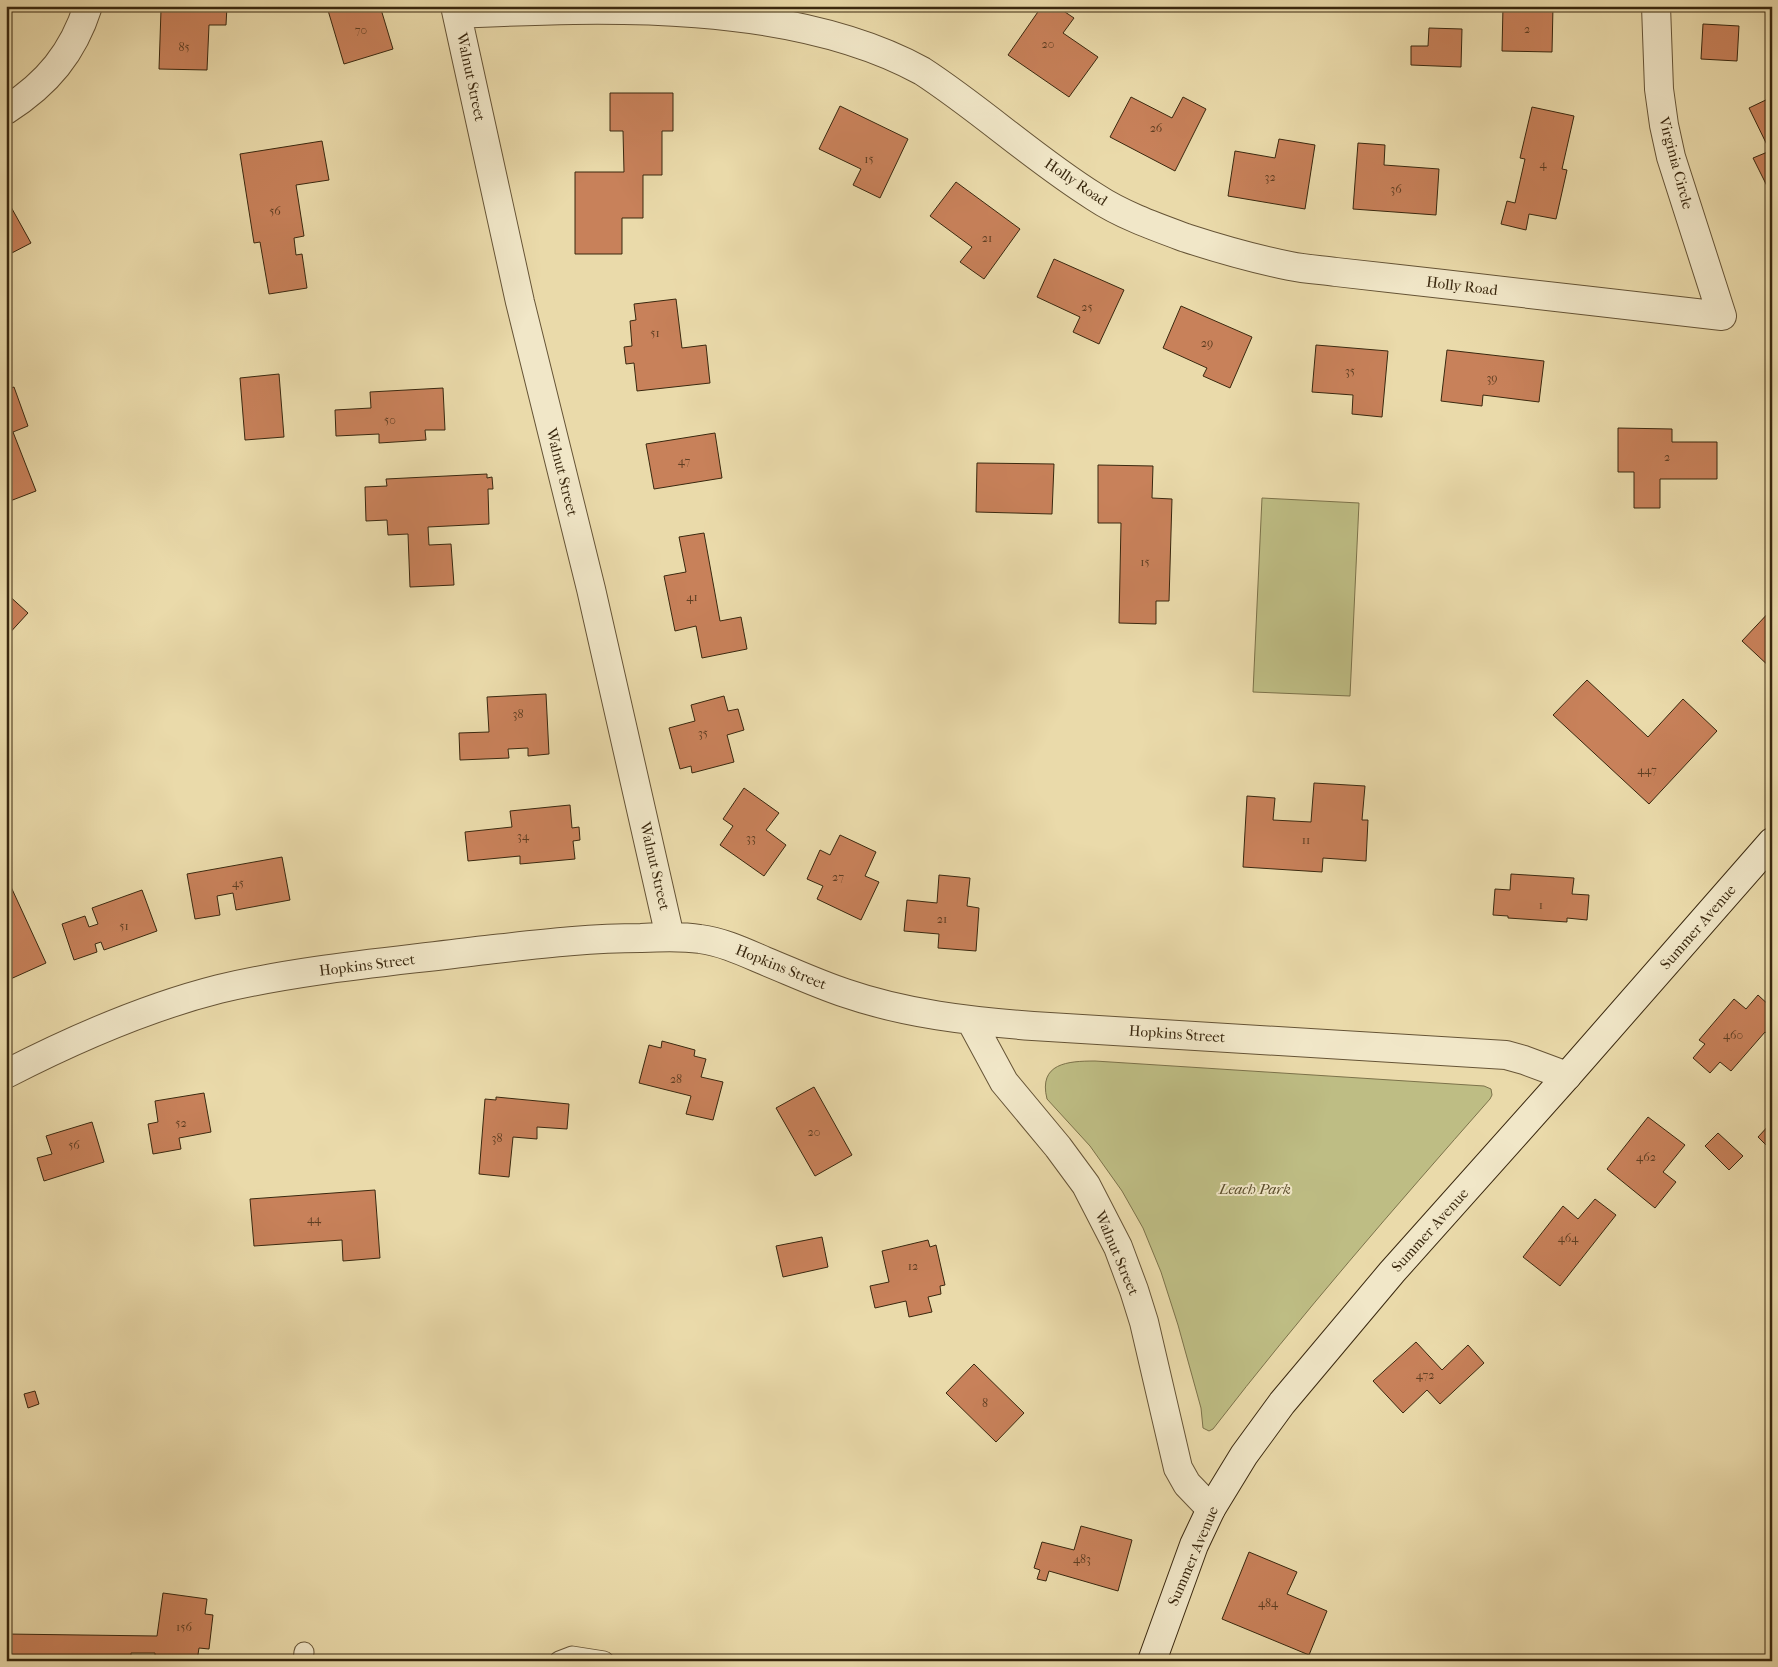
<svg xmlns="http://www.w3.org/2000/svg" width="1778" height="1667" font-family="'IM FELL French Canon',serif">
  <rect width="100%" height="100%" fill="#eadaaa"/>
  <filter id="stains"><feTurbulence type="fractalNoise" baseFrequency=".004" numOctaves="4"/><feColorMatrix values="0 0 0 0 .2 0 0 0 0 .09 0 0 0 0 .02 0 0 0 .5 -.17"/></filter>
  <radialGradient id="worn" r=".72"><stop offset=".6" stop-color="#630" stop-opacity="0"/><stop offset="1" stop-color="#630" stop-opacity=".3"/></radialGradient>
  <!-- green -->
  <path fill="#bebd84" stroke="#7c724a" d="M1262,498L1359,503L1350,696L1253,692Z
    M1095,1061L1484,1086L1491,1089L1492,1095L1490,1099C1395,1207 1301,1315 1213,1429L1209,1431L1203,1428L1201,1408L1178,1325L1161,1272L1143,1228L1122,1191L1090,1146L1047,1099C1038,1063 1068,1061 1095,1061Z"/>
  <!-- building -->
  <path fill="#c8815a" stroke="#3a280f" d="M166,6H227L226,25H209L207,70L159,69L161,10H165Z
    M313,6H380L393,49L344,64L327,7L314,11Z
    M1042,6H1056L1074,18L1063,33L1098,57L1069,97L1008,55Z
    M1503,6H1553L1552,52L1502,51Z
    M1703,24L1739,26L1737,61L1701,59Z
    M1429,28L1462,29L1461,67L1411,65V46H1428Z
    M610,93H673V131H662V175H643V218H622V254H575V172H624L623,131H610Z
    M1131,97L1172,118L1183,97L1206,109L1175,171L1110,137Z
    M1772,97V196L1753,158L1770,151L1749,108Z
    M840,106L908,139L880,198L853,185L861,169L819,149Z
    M1532,107L1574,116L1562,169L1567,170L1556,219L1529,214L1526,230L1501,224L1507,201L1515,203L1525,159L1520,158Z
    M1279,139L1315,145L1305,209L1228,196L1235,151L1275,158Z
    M322,141L329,180L296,185L304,236L294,238L296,255L302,254L307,288L269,294L260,242L254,243L240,154Z
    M1358,143L1385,145L1384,165L1439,169L1436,215L1353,209Z
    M956,182L1020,229L984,279L960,262L972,247L930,216Z
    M6,198L31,243L6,256Z
    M1054,259L1124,290L1099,344L1073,332L1080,317L1037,297Z
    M676,299L682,348L706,345L710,383L637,391L634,363L626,364L624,347L632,346L630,321L636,320L634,304Z
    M1181,306L1252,337L1230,388L1203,376L1207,368L1163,348Z
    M1316,345L1388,351L1382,417L1352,414L1353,395L1312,392Z
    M1447,350L1544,361L1539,402L1483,395L1482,406L1441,401Z
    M279,374L284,437L245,440L240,378Z
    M14,387L28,426L13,432L36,491L10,501L6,492V390Z
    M443,388L445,430H425L426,440L379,443V434L336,436L335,410L371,408L370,392Z
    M1618,428L1672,429V442H1717V479H1660V508H1634V472H1618Z
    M715,433L722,478L654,489L646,444Z
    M977,463L1054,464L1052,514L976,512Z
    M1098,465L1153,466L1152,498L1172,499L1169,601H1156V624L1119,623L1121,523H1098Z
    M487,474V478L492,477L493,489H488L489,524L428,527L429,545L451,544L454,585L410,587L408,534L388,535L387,520L366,521L365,487L387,486L386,479Z
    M704,533L720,621L741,617L747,649L702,658L696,626L675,631L664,576L686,572L679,537Z
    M6,593L28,613L6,637Z
    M1772,609V669L1742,641Z
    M1587,680L1648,737L1683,699L1717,731L1649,804L1553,715Z
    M546,694L549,754L528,756V748L508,749L509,758L460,760L459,733L489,732L487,697Z
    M724,696L728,711L738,709L744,730L727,735L734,762L692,773L691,766L680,769L669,728L695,721L691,705Z
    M1314,783L1365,786L1362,820H1368L1366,861L1323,858L1322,872L1243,867L1247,796L1275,798L1273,820L1311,822Z
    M744,788L779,813L766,830L786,845L764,876L720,845L733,826L723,819Z
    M570,805L572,828L579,827L580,840L573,841L575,859L520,864V856L468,861L465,832L512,827L510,811Z
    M840,835L876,852L865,876L879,882L861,920L817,899L823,886L807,879L820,850L830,855Z
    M282,857L290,900L236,910L233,893L217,896L220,915L195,919L187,874Z
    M1511,874L1574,878L1572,894L1589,895L1587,920L1567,918V922L1508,918V916L1493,915L1495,889L1510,890Z
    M939,875L970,878L967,906L979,908L976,951L938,948L939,934L904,931L907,900L937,903Z
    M6,876L46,963L6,981Z
    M142,890L157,931L104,950L101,942L95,944L97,952L74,960L62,924L85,916L89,927L98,924L92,908Z
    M1758,995L1772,1008V1038L1765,1032L1731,1071L1720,1062L1710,1073L1693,1058L1705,1044L1699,1040L1734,999L1746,1009Z
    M662,1041L695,1050L694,1056L706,1059L701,1077L723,1082L713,1120L686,1114L691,1096L639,1083L649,1045L661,1048Z
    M814,1087L852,1155L815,1176L776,1108Z
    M204,1093L211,1132L179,1138L181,1149L153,1154L148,1124L158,1122L155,1101Z
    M496,1097L569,1104L567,1129L537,1127V1139L513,1137L509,1177L479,1174L485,1099L496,1100Z
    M1648,1117L1685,1145L1663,1172L1676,1182L1655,1208L1607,1169Z
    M92,1122L104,1162L44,1181L37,1158L52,1154L46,1136Z
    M1771,1123L1772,1145L1769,1148L1758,1137Z
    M1718,1133L1743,1156L1729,1170L1705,1146Z
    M375,1190L380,1258L343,1261L342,1240L254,1246L250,1199Z
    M1595,1199L1616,1215L1560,1286L1523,1257L1563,1206L1578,1219Z
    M822,1237L828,1267L783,1277L776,1246Z
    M928,1240L930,1247L936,1245L945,1285L940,1286L941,1294L928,1297L932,1312L909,1317L906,1301L875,1308L870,1286L889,1282L882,1251Z
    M1416,1342L1442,1370L1468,1345L1484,1363L1440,1404L1427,1390L1403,1413L1373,1381Z
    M974,1364L1024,1413L996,1442L946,1393Z
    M35,1391L39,1404L28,1408L24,1394Z
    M1081,1526L1132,1540L1118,1591L1049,1571L1046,1581L1037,1579L1040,1570L1034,1568L1042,1542L1074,1550Z
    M1249,1552L1297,1572L1287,1594L1327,1611L1309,1655L1222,1619Z
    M163,1593L207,1599L205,1614L213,1615L209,1649L199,1648L197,1661L155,1656V1653H131V1661H6V1634L157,1636Z"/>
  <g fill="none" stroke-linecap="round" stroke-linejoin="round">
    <!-- lane casing -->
    <g stroke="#665436" stroke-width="21">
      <path id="lane" d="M303,1661L304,1652
        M559,1661L572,1656L604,1661"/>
    </g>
    <!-- street casing -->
    <g stroke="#665436" stroke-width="30">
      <path id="street" d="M455,6L520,302L591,589L670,937
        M457,14C605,7 792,0 922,71C982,110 1034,159 1095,197C1122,215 1156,227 1186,238C1220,249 1255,259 1290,266C1305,269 1321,270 1336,272C1372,276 1407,280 1443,284C1536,295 1629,305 1722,316L1671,157L1664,125L1659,89L1656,6
        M6,110C47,84 73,53 88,6
        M971,1021L1004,1082L1058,1147L1086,1185L1118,1247L1134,1290L1144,1322L1178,1468L1187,1484L1211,1509
        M6,1074C74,1039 144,1008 219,989C303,969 391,962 477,951C532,945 586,938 641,938C661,937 681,936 700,939C723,942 744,952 765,961C792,972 818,984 845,993C906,1014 969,1021 1033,1026L1506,1055L1524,1060L1567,1076"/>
    </g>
    <!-- secondary casing -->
    <g stroke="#3a280f" stroke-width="30">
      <path id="secondary" d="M1152,1661L1194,1545L1211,1509L1244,1455L1282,1403L1392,1272L1567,1076L1772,842"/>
    </g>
    <!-- lane -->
    <use href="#lane" stroke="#f1e7c8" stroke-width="19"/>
    <!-- street -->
    <use href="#street" stroke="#f1e7c8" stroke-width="28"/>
    <!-- secondary -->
    <use href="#secondary" stroke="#f1e7c8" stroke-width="28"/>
  </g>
  <g text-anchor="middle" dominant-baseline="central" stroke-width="4" stroke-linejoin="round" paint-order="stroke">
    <!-- number labels -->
    <g font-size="12" fill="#5e3e22">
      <text x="1527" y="29">2</text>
      <text x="361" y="30">70</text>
      <text x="1048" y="44">20</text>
      <text x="184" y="47">85</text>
      <text x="1156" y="128">26</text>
      <text x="869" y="159">15</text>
      <text x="1543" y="164">4</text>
      <text x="1270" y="177">32</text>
      <text x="1396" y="189">36</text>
      <text x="275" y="211">56</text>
      <text x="987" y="238">21</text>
      <text x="1087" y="307">25</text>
      <text x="655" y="333">51</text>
      <text x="1207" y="343">29</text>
      <text x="1350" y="371">35</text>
      <text x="1492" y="378">39</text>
      <text x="390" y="420">50</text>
      <text x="1667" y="457">2</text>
      <text x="684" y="461">47</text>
      <text x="1145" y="562">15</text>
      <text x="692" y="597">41</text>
      <text x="518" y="714">38</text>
      <text x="703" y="733">35</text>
      <text x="1647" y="770">447</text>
      <text x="523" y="836">34</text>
      <text x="751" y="838">33</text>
      <text x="1306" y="840">11</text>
      <text x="838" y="877">27</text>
      <text x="238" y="883">45</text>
      <text x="1541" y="905">1</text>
      <text x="942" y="919">21</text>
      <text x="124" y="926">51</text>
      <text x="1733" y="1035">460</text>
      <text x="676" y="1079">28</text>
      <text x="181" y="1123">52</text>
      <text x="814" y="1132">20</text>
      <text x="497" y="1138">38</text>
      <text x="74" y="1145">56</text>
      <text x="1646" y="1157">462</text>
      <text x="314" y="1219">44</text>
      <text x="1568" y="1238">464</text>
      <text x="913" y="1266">12</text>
      <text x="1425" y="1375">472</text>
      <text x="985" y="1403">8</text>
      <text x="1082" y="1559">483</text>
      <text x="1268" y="1603">484</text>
      <text x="184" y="1627">156</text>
    </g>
    <!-- street labels -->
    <g font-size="15" fill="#3a280f" stroke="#f1e7c8">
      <text transform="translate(471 77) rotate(78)">Walnut Street</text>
      <text transform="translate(1676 163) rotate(75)">Virginia Circle</text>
      <text transform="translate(1076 182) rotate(34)">Holly Road</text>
      <text transform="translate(1462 286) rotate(7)">Holly Road</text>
      <text transform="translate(562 472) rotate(76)">Walnut Street</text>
      <text transform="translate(655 866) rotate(77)">Walnut Street</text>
      <text transform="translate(1698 927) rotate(-49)">Summer Avenue</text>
      <text transform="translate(367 965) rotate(-7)">Hopkins Street</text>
      <text transform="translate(781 967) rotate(22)">Hopkins Street</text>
      <text transform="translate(1177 1034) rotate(4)">Hopkins Street</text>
      <text transform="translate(1430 1230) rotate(-48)">Summer Avenue</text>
      <text transform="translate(1117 1253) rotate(67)">Walnut Street</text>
      <text transform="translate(1193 1556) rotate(-67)">Summer Avenue</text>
    </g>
    <!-- park labels -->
    <g font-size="15" font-style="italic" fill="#5b4d2c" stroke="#f1e7c8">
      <text x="1255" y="1189">Leach Park</text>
    </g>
  </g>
  <!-- margin -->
  <rect width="1778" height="1667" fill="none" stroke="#eadaaa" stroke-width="25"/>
  <rect x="8" y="8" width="1763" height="1652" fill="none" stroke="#3a280f" stroke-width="2.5"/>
  <rect x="12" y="12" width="1753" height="1642" fill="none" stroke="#3a280f"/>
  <rect width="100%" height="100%" filter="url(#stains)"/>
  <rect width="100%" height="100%" fill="url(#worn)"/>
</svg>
